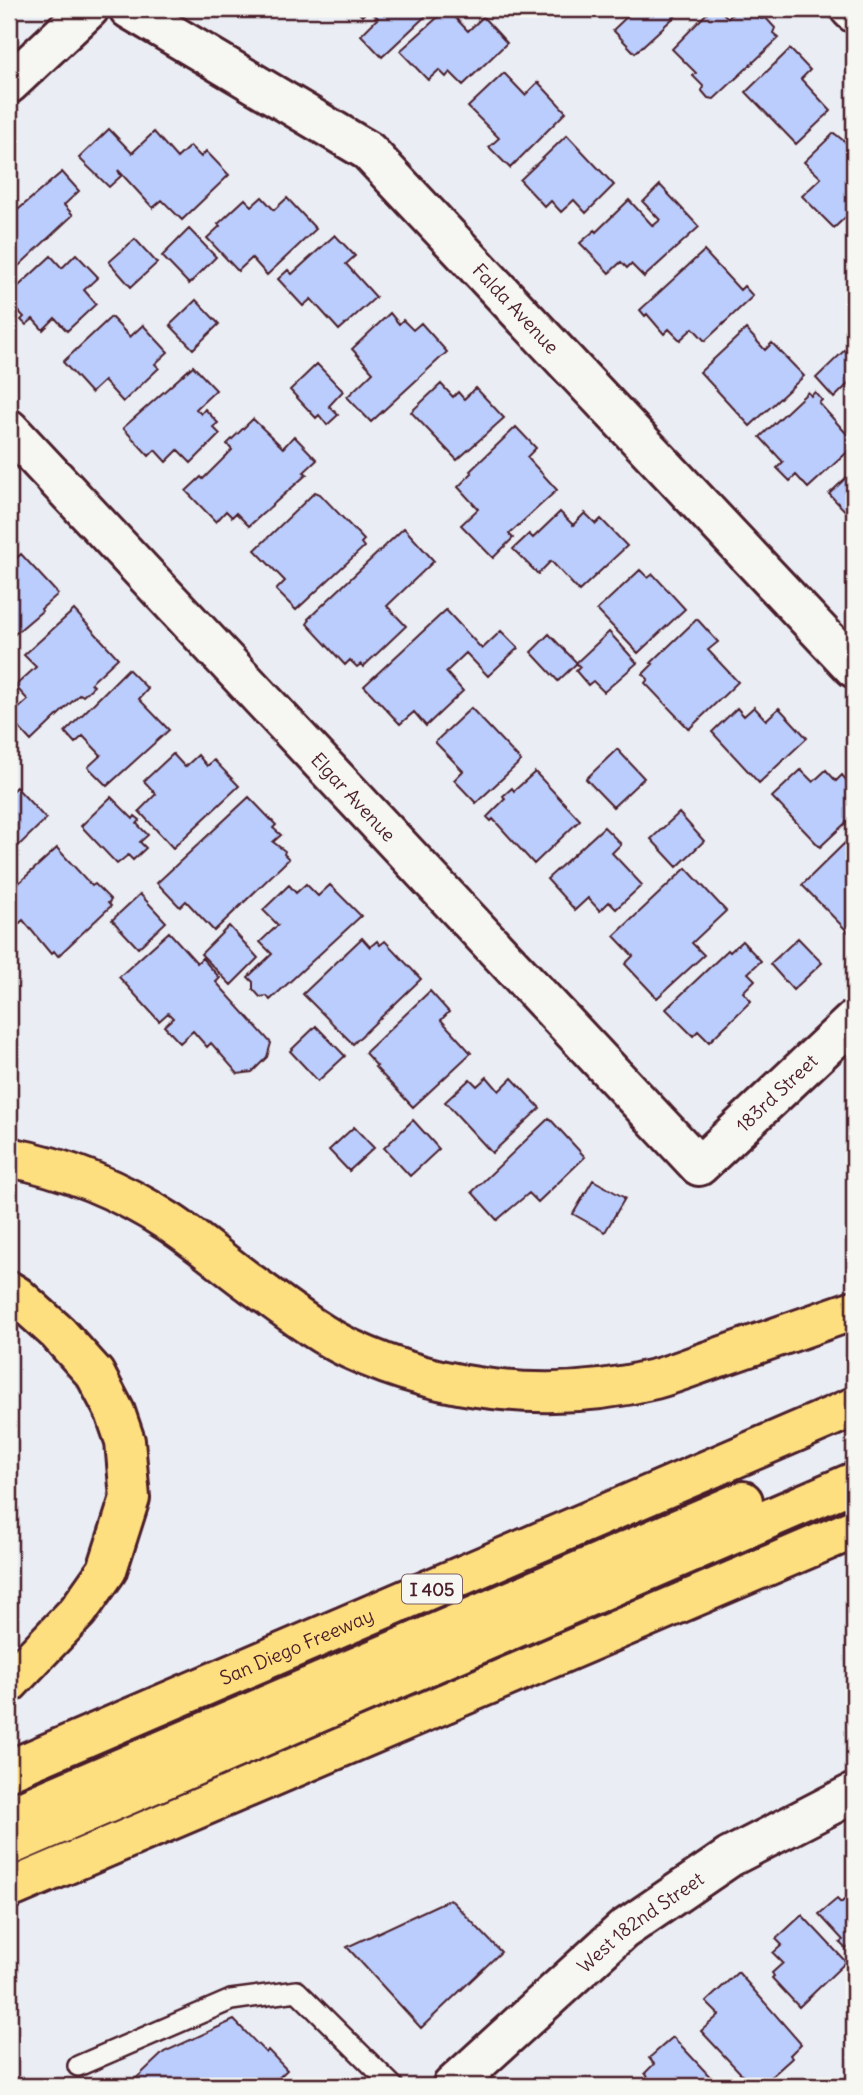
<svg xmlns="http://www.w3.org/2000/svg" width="863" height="2095" font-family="Delius,sans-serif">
  <rect width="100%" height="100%" fill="#eaeef4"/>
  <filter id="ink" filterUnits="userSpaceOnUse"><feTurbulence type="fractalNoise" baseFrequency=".0143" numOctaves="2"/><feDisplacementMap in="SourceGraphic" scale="14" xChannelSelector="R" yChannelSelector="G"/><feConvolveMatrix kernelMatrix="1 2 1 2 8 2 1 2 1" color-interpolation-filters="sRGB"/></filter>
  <g filter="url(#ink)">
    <!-- building -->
    <path fill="#bbcdfd" stroke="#4a1f2b" stroke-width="2" d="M355,9H433L382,57L361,35L378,18L369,9L362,16Z
      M447,9L468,31L483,17L507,43L463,85L450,72L446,77L439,70L428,80L400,51Z
      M631,9H683L635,53L613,30L633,11Z
      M711,9H719L728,18L738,9H750L761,19L766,18L775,28L773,33L779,38L714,99L708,98L702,91L703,86L693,76L696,73L672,49Z
      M790,49L810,70L801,79L831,111L796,144L746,92Z
      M504,73L525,95L538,82L566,112L510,168L489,147L499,138L468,107Z
      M109,129L132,153L154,132L177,158L190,146L201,157L206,151L229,175L182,220L162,200L153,208L118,170L121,176L109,187L79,158Z
      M834,133L849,145L854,139V212L852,211L834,228L802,196L821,178L804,162Z
      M567,135L614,185L586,213L574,200L561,212L551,201L545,207L520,180Z
      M62,172L79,191L64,205L73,215L9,275V209L13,214Z
      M660,185L699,227L644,277L631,264L627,268L621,262L609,273L580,243L595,230L596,232L629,200L653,226L660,220L643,202Z
      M262,197L274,210L287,198L316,229L267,275L252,258L238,271L207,238L220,226L218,224L245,199L252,206Z
      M189,229L216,257L189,284L162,256Z
      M335,235L355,256L346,264L376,297L339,330L311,299L303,306L278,279L288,270L292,274Z
      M135,239L157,263L131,287L109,262Z
      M704,251L740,290L744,286L753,296L705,341L693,328L680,340L669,329L664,334L647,314L645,316L640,310Z
      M76,254L98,277L84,290L96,304L67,331L55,318L43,330L33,319L26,325L21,320L24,317L11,303L9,305V295L51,256L62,268Z
      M196,300L219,324L193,349L170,325Z
      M390,313L399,324L403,320L413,330L421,323L447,352L371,422L347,397L373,372L352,349Z
      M111,317L130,337L143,325L168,352L155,364L159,368L123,402L104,381L91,393L63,362Z
      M746,329L765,350L772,343L804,376L750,426L700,372Z
      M854,341V391L848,384L834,398L816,378Z
      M317,364L343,391L329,406L338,415L327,425L319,415L316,418L290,390Z
      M193,366L216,390L196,409L201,414L205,409L218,423L213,427L220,434L191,463L178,450L166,462L155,450L149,456L123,428Z
      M441,384L453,397L458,392L464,399L476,388L504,418L457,460L411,412Z
      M808,392L811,396L815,392L822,400L819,403L854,442V446L808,488L796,475L790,481L777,468L783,462L760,437Z
      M253,419L283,448L294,436L317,460L304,472L307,474L249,526L236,513L232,517L226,511L216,522L186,491L201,477L203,479L232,450L227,444Z
      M516,427L536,448L527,457L557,490L509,534L513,538L493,558L461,525L478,509L458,487L472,473L470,471Z
      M854,470V520L829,494Z
      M315,492L320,494L364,540L361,543L364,547L296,610L276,590L285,581L255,550Z
      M560,512L573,525L585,513L596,524L601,519L627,546L579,591L551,561L538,574L513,549L529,534L533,538Z
      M404,528L434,561L387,606L406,626L363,667L361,664L357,667L350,660L345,665L307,624L309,621L308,619Z
      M21,554L58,594L41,609L42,611L9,639V565Z
      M640,570L648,578L653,574L685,609L638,653L597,610Z
      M74,610L118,658L91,683L94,686L83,696L80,694L31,741L9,717L28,700L15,686L36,667L24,655Z
      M446,610L482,649L501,631L518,648L488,676L466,653L446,672L463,691L426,726L414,712L400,724L364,686Z
      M697,619L718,642L708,650L738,682L689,729L645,683L648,679L643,674L653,664L651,663Z
      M609,632L637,663L604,692L593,681L588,685L576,671L580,667L576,663Z
      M549,634L577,663L558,681L531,652Z
      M128,669L148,689L139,699L169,730L107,786L88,767L101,755L83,736L75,743L65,732Z
      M9,688L18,697L9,706Z
      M754,707L766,720L779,708L807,738L759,783L712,732L737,708L744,716Z
      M471,708L521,761L476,803L454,780L463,771L435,742Z
      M617,749L644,778L613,807L586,779Z
      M173,754L185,767L198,755L207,766L214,760L239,786L173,848L139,811L156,794L144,781Z
      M801,770L813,782L826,770L836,781L842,775L854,789V815L820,847L772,797Z
      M535,772L580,820L534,864L493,819L491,821L487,817L505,799L503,796L512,788L514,791Z
      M16,787L46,819L9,855V794Z
      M111,797L133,819L135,816L140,820L137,824L148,835L140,842L146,848L133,860L128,855L117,864L81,826Z
      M249,797L276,825L273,828L281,835L273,842L285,851L284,854L289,859L214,931L186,901L180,907L157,883Z
      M679,813L704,841L677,867L651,839Z
      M604,827L621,844L612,853L642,885L616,909L609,902L600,911L588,898L575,910L547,879Z
      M854,834V934L852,936L802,885Z
      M57,848L92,886L95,884L111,900L108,903L111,906L58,956L54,951L51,954L23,920L9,933V892Z
      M686,868L726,911L692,943L704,955L657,998L625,964L633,956L614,936Z
      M306,884L318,896L330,885L361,916L270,1000L267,996L260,997L253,989V982L248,977L272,954L260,942L278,925L263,910L289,885L296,893Z
      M140,894L166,922L138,948L112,920Z
      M229,926L258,958L231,985L201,954Z
      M169,932L197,963L202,958L220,978L216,982L271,1043L267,1057L252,1072L238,1074L211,1043L207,1047L193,1031L180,1043L164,1026L173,1018L168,1013L159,1021L119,977Z
      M362,938L370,947L377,941L380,945L385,941L421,979L353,1044L303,994Z
      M798,938L822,963L793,990L770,964Z
      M742,941L761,961L748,973L755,980L743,992L751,1001L709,1042L698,1031L693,1036L666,1009L728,950L730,952Z
      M430,991L449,1012L441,1020L471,1053L413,1107L375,1067L377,1066L365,1053Z
      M316,1026L345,1056L318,1081L290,1051Z
      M487,1077L499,1091L512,1078L540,1108L492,1153L445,1102L470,1079L477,1086Z
      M549,1118L585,1157L538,1202L529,1193L497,1220L472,1192Z
      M413,1120L439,1149L410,1176L384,1148Z
      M354,1127L374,1148L349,1171L329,1150Z
      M593,1180L625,1198L605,1232L573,1214Z
      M854,1895V1951L850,1946L846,1949L840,1943L843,1940L819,1914L837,1899L841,1903L845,1899L847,1901Z
      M450,1899L501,1952L421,2028L347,1947Z
      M802,1915L846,1962L799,2007L772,1978L774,1976L772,1973L783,1963L773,1953L782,1945L776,1939Z
      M738,1972L801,2044L790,2055L792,2058L761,2086H743L748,2081L701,2031L719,2015L706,2002Z
      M234,2020L266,2053L268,2050L287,2070L270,2086H128L164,2052Z
      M673,2037L715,2082L711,2086H655L645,2073L654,2064L649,2058Z"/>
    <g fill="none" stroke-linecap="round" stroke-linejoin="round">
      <!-- lane casing -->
      <g stroke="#4a1f2b" stroke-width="24">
        <path id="lane" d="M78,2066L231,2000L297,1991L393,2086"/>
      </g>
      <!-- street casing -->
      <g stroke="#4a1f2b" stroke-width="44">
        <g id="street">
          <path id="s1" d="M129,9L368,151L854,668"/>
          <path d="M850,9L854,13"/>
          <path d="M9,84L89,9"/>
          <path id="s2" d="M9,429L699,1166L854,1020"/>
        </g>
      </g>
      <!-- secondary casing -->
      <g stroke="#4a1f2b" stroke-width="44">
        <g id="secondary">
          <path id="s3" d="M452,2086L623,1930L730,1857L854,1793"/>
        </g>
      </g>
      <!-- highway casing -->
      <g stroke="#4a1f2b" stroke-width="44">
        <g id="highway">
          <path d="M9,1157C67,1168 120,1190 169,1222C198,1241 225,1265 253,1285C284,1307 316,1333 350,1349C444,1393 555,1404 655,1379C677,1373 698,1364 720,1357C765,1341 809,1326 854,1310"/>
          <path d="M9,1291L17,1296L58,1333L95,1374L115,1412L125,1441L130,1498L107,1570L78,1611L9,1683"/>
          <path id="s4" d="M9,1770L854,1407"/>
          <path d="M9,1816L743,1501"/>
          <path d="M9,1846L854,1482"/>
          <path d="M9,1889L854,1529"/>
        </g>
      </g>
      <!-- lane -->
      <use href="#lane" stroke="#f6f6f2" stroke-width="19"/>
      <!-- street -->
      <use href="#street" stroke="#f6f6f2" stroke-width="38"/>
      <!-- secondary -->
      <use href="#secondary" stroke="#f6f6f2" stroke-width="38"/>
      <!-- highway -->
      <use href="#highway" stroke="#fedf80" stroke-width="38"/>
    </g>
  </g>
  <g text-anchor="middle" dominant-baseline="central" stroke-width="6" stroke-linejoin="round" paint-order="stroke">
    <!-- shield labels -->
    <rect fill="#f6f6f2" stroke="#7e6067" stroke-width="2" x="402" y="1574.5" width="60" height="29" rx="5"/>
    <g font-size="18" font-weight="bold" fill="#4a1f2b">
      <text x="432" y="1589">I 405</text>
    </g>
    <!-- street labels -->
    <g font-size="19" fill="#4a1f2b" stroke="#f6f6f2">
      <text stroke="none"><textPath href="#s1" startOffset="494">Falda Avenue</textPath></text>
      <text stroke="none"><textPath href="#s2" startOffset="504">Elgar Avenue</textPath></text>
      <text stroke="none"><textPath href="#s2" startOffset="1116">183rd Street</textPath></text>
      <text stroke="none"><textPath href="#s4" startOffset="313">San Diego Freeway</textPath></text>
      <text stroke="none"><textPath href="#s3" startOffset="250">West 182nd Street</textPath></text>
    </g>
  </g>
  <!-- margin -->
  <rect width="863" height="2095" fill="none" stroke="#f6f6f2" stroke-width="35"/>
  <rect x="18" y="18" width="828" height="2060" fill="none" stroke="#4a1f2b" stroke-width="2.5" filter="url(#ink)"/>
</svg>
